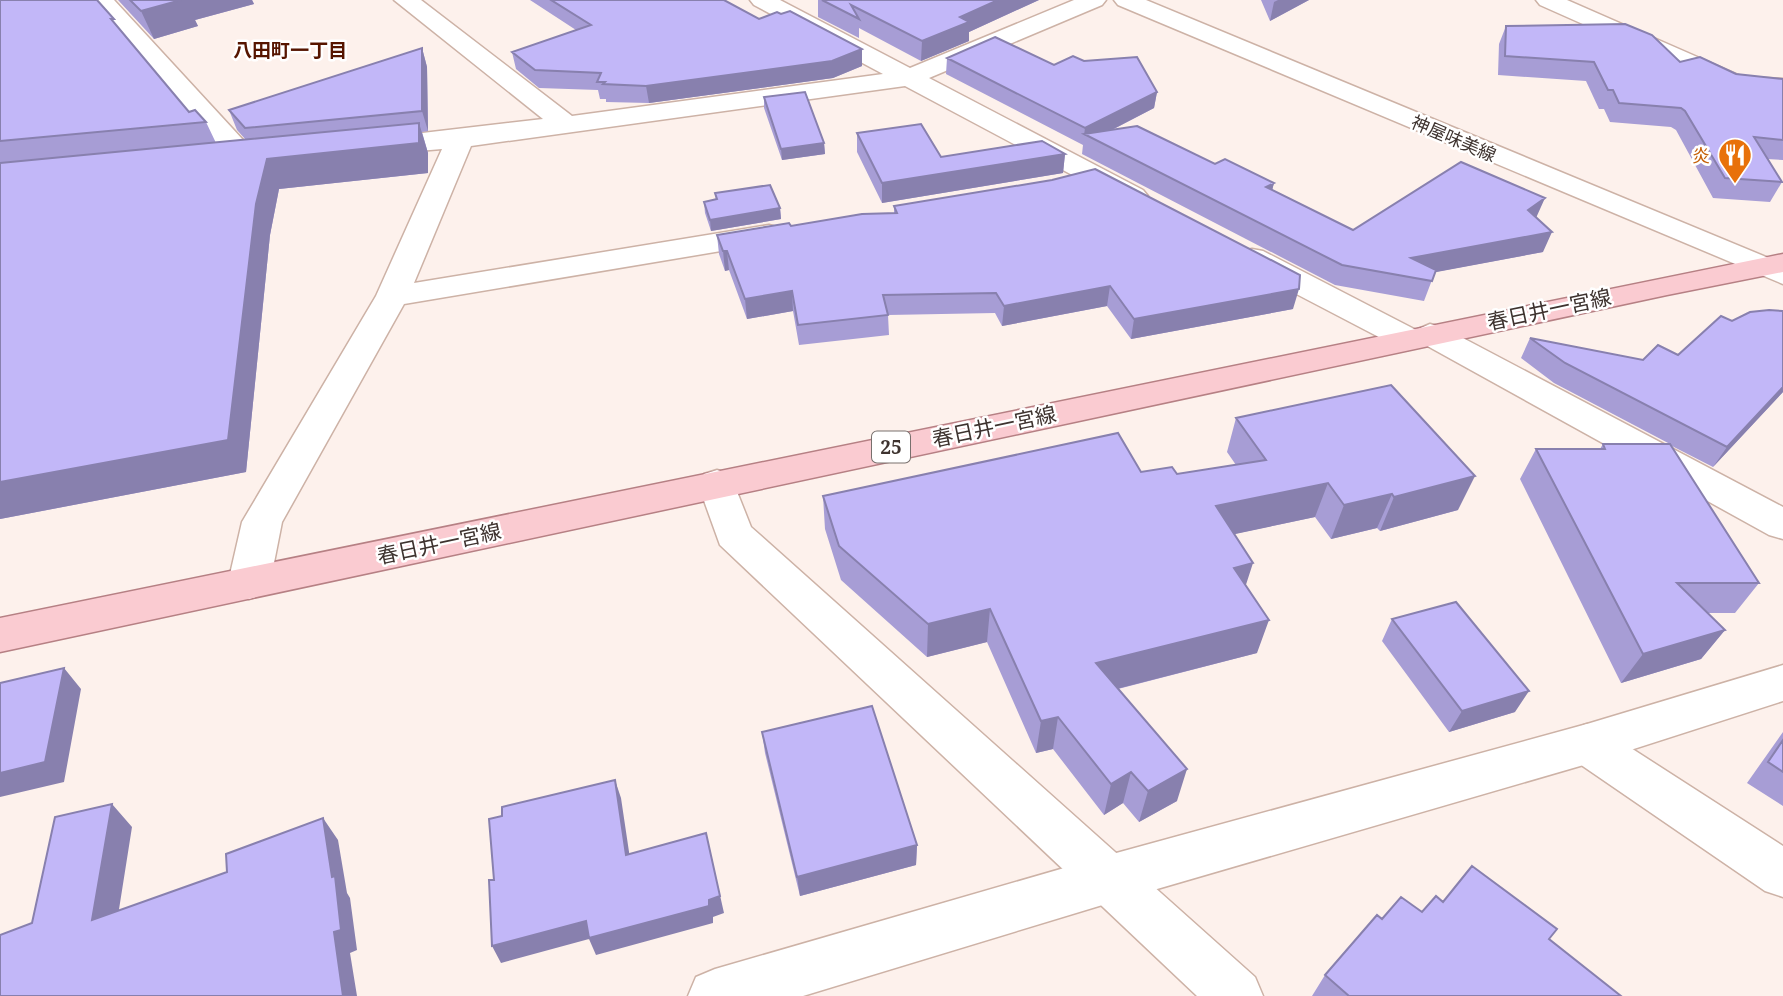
<svg xmlns="http://www.w3.org/2000/svg" width="1783" height="996" font-family="'Noto Serif','Noto Sans JP',serif">
  <rect width="100%" height="100%" fill="#fdf1ec"/>
  <g fill="none" stroke-linecap="round" stroke-linejoin="round">
    <!-- street casing -->
    <g stroke="#cdb2a6" stroke-width="3">
      <path id="street" d="M89,0H114L255,153L259,159L255,165L245,167L235,165Z
        M394,0H421L572,116L883,74L754,5L750,0H780L910,68L1074,0H1106L1102,5L929,78L1143,190L1148,196L1143,202L1133,205L1123,202L905,86L471,146L414,283L769,225L780,228L784,234L780,240L769,243L404,304L282,522L270,583L264,594L249,599L234,594L228,583L242,522L376,296L442,149L371,155L361,153L357,147L361,141L371,139L543,119Z
        M1536,0H1567L1743,77L1783,79V95L1729,89L1540,5Z
        M1252,249L1263,251L1416,330L1430,324L1442,327L1783,507V539L1769,535L1422,343L1408,350L1396,346L1241,265L1236,258L1241,251Z
        M717,470L730,474L751,527L1255,977L1263,996H1197L720,545L698,484L704,474Z
        M1587,724L1603,730L1783,846V897L1765,891L1571,758L1564,744L1571,730Z"/>
    </g>
    <!-- secondary casing -->
    <g stroke="#cdb2a6" stroke-width="3">
      <path id="secondary" d="M1114,0H1146L1783,264V284L1118,5Z
        M1783,665V701L1587,764L1109,903L803,996H688L696,977L715,969L1109,855L1587,724Z"/>
    </g>
    <!-- primary casing -->
    <g stroke="#b68084" stroke-width="3">
      <path id="primary" d="M1783,254V272L1667,295L0,652V618Z"/>
    </g>
    <!-- street -->
    <use href="#street" fill="#fff" fill-rule="evenodd"/>
    <!-- secondary -->
    <use href="#secondary" fill="#fff" fill-rule="evenodd"/>
    <!-- primary -->
    <use href="#primary" fill="#facbd1" fill-rule="evenodd"/>
  </g>
  <!-- wall -->
  <path fill="#a79dd5" d="M0,0L117,27L189,112L206,122L216,143L246,140L237,130L229,110L422,48L427,67L428,131L422,132L428,153V173L279,189L270,235L246,472L0,519Z
    M118,0H252L254,4L195,20L198,26L154,39Z
    M530,0H724L759,19L862,49V66L833,78L649,103L606,102V99H600L598,90L539,88L516,69L512,52L576,30Z
    M818,0H1039L969,32V41L921,61L859,28V38L818,17Z
    M1261,0H1309L1270,21Z
    M1506,26L1736,74L1783,79V160L1767,159L1782,182L1770,202L1713,198L1676,130L1671,127L1610,122L1604,109H1599L1586,81L1498,75L1499,44Z
    M947,58L1054,65L1157,92L1154,108L1112,130L1274,183L1272,190L1353,230L1536,217L1543,252L1435,272L1424,301L1335,285L1082,154L1083,145L946,74Z
    M764,97L824,143L825,154L782,160L764,108Z
    M857,133L941,157L1065,154L1063,173L882,203L857,152Z
    M715,193L780,208L781,219L711,231L705,213L704,202L716,200Z
    M894,206L1293,309L1131,339L1107,306L1002,326L995,313L888,315L889,335L799,345L793,311L747,319L729,270L725,271L719,254L717,235L894,213Z
    M1530,338L1643,360L1678,355L1783,392L1713,467L1670,445L1759,583L1735,613H1708L1725,630L1701,659L1621,683L1520,479L1536,449H1600L1603,444H1670L1554,383L1521,358Z
    M1236,418L1458,510L1380,531L1377,528L1331,539L1315,517L1234,534L1246,585L1257,653L1118,689L1177,801L1139,822L1123,803L1104,815L1053,749L1036,753L987,642L927,657L841,580L825,529L823,496L1141,472L1177,474L1236,465L1227,452Z
    M1392,619L1515,712L1449,732L1382,641Z
    M762,732L917,845L916,865L800,896L765,753Z
    M1783,732V806L1747,783Z
    M1443,902L1549,939L1621,996H1312L1325,975L1382,919L1422,912Z"/>
  <!-- shaded-wall -->
  <path fill="#8880ae" d="M181,0H252L254,4L195,20L198,26L154,39L141,11Z
    M998,0H1039L969,32V41L921,61L922,41L960,17Z
    M1278,0H1309L1270,21L1274,2Z
    M422,48L427,67L428,131L422,111Z
    M862,49V66L833,78L649,103L646,86Z
    M1157,92L1154,108L1094,139L1084,135L1085,128Z
    M419,123L428,153V173L279,189L270,235L246,472L0,519V482L256,204L267,159Z
    M824,143L825,154L782,160L781,149Z
    M1065,154L1063,173L882,203V183Z
    M1274,183L1269,202L1266,187Z
    M1545,198L1536,218L1528,210Z
    M780,208L781,219L711,231L710,220Z
    M1552,232L1543,252L1410,277L1411,258Z
    M723,251H727L729,270L725,271Z
    M1110,286L1107,306L1002,326L1004,306Z
    M1299,289L1293,309L1131,339L1134,319Z
    M792,291L793,311L747,319L745,299Z
    M1783,387V392L1713,467L1727,447Z
    M1475,476L1458,510L1380,531L1394,497Z
    M1328,483L1315,517L1207,540L1216,506Z
    M1392,494L1377,528L1331,539L1344,505Z
    M1253,563L1242,597L1234,568Z
    M990,609L987,642L927,657L928,624Z
    M1269,620L1257,653L1089,696L1096,663Z
    M1725,630L1701,659L1621,683L1643,654Z
    M64,668L81,689L64,782L0,797V773Z
    M1529,691L1515,712L1449,732L1462,711Z
    M1058,717L1053,749L1036,753L1041,721Z
    M1187,769L1177,801L1139,822L1148,791Z
    M1131,772L1123,803L1104,815L1111,784Z
    M615,780L621,798L632,872L626,855Z
    M112,804L132,827L114,941L92,920Z
    M323,818L338,840L347,893L350,898L357,950L350,953L357,996H343L334,932L332,877Z
    M706,833L724,913L713,917V923L596,955L589,939L501,963L492,946L586,921Z
    M917,845L916,865L800,896L797,877Z"/>
  <!-- building -->
  <path fill="#c2b7f8" stroke="#8880ae" stroke-width="2" d="M0,0H97L114,19H111L189,112L195,110L206,122L0,141Z
    M130,0H181L141,11Z
    M551,0H724L759,19L777,12L781,14L790,11L862,49L832,61L646,86L603,84L605,82H597L601,73L535,70L512,52L591,25Z
    M822,0H998L960,17L969,22L922,41L851,5L859,19Z
    M1625,24L1652,35L1680,62L1700,57L1736,74L1783,79V140L1754,137L1782,182L1725,178L1685,111L1681,108L1619,103L1613,90H1608L1594,62L1505,56L1506,26Z
    M995,37L1054,65L1073,56L1084,61L1137,57L1157,92L1085,128L947,58Z
    M422,48V111L245,128L229,110Z
    M805,92L824,143L781,149L764,97Z
    M419,123V143L267,159L256,204L228,440L0,482V163Z
    M921,124L941,157L1042,141L1065,154L882,183L857,133Z
    M1137,126L1215,164L1225,159L1274,183L1266,187L1353,230L1461,162L1545,198L1528,210L1552,232L1411,258L1436,270L1432,281L1342,265L1084,134Z
    M1095,169L1300,275L1299,289L1134,319L1110,286L1004,306L996,293L883,295L888,315L798,325L792,291L745,299L727,251H723L717,235L789,223L791,226L862,214L897,213L894,206L1052,180Z
    M770,185L780,208L710,220L704,202L717,199L715,193Z
    M1769,310L1783,311V387L1727,447L1565,363L1530,338L1643,360L1658,345L1678,355L1721,316L1732,321L1750,312Z
    M1391,385L1475,476L1394,497L1392,494L1344,505L1328,483L1216,506L1253,563L1234,568L1269,620L1096,663L1187,769L1148,791L1131,772L1111,784L1058,717L1041,721L990,609L928,624L839,546L823,496L1118,433L1141,472L1172,467L1177,474L1266,460L1236,418Z
    M1603,444H1670L1759,583H1677L1725,630L1643,654L1536,449H1605Z
    M1456,602L1529,691L1462,711L1392,619Z
    M64,668L45,762L0,773V683Z
    M872,706L917,845L797,877L762,732Z
    M1783,740V772L1768,762Z
    M615,780L626,855L706,833L720,896L709,900V906L589,938L586,921L492,946L489,880H494L489,819L502,816V807Z
    M112,804L92,920L227,872L226,854L323,818L332,877L335,876L341,930L334,932L343,996H0V935L32,923L55,817Z
    M1472,866L1557,929L1549,939L1621,996H1349L1325,975L1377,915L1382,919L1401,897L1422,912L1436,896L1443,902Z"/>
  <!-- icons -->
  <defs>
    <g id="restaurant-pin" transform="scale(1.75)"><path d="M0 17L-7.5 6A9.5 9.5 0 1 1 7.5 6Z" fill="#e8710a" stroke="#fff"/><path d="M-5-6h1v4h1v-4h1v4h1v-4h1v5L-1.5 .5V6h-2V.5L-5-1ZM5-6V6H3V1.5H1.5Q1.5-4 5-6Z" fill="#fff"/></g>
  </defs>
  <g fill-rule="evenodd">
    <use href="#restaurant-pin" x="1735" y="155"/>
  </g>
  <g text-anchor="middle" dominant-baseline="central" stroke-width="5" stroke-linejoin="round" paint-order="stroke">
    <!-- far-street labels -->
    <g font-size="18" fill="#3e332f" stroke="#fff">
      <text transform="translate(1454 138) rotate(23)">神屋味美線</text>
    </g>
    <!-- far-food labels -->
    <g font-size="18" fill="#c56008" stroke="#fff" text-anchor="end">
      <text x="1710" y="155">炎</text>
    </g>
    <!-- far-neighbourhood labels -->
    <g font-size="19" font-weight="bold" fill="#561500" stroke="#fff">
      <text x="290" y="50">八田町一丁目</text>
    </g>
    <!-- shield labels -->
    <rect fill="#fff" stroke="#78706d" stroke-width="2" x="872" y="431.5" width="38" height="31" rx="5"/>
    <g font-size="19" font-weight="bold" fill="#3e332f">
      <text x="891" y="447">25</text>
    </g>
    <!-- street labels -->
    <g font-size="21" fill="#3e332f" stroke="#fff">
      <text transform="translate(1549 309) rotate(-12)">春日井一宮線</text>
      <text transform="translate(994 426) rotate(-12)">春日井一宮線</text>
      <text transform="translate(439 543) rotate(-12)">春日井一宮線</text>
    </g>
  </g>
</svg>
